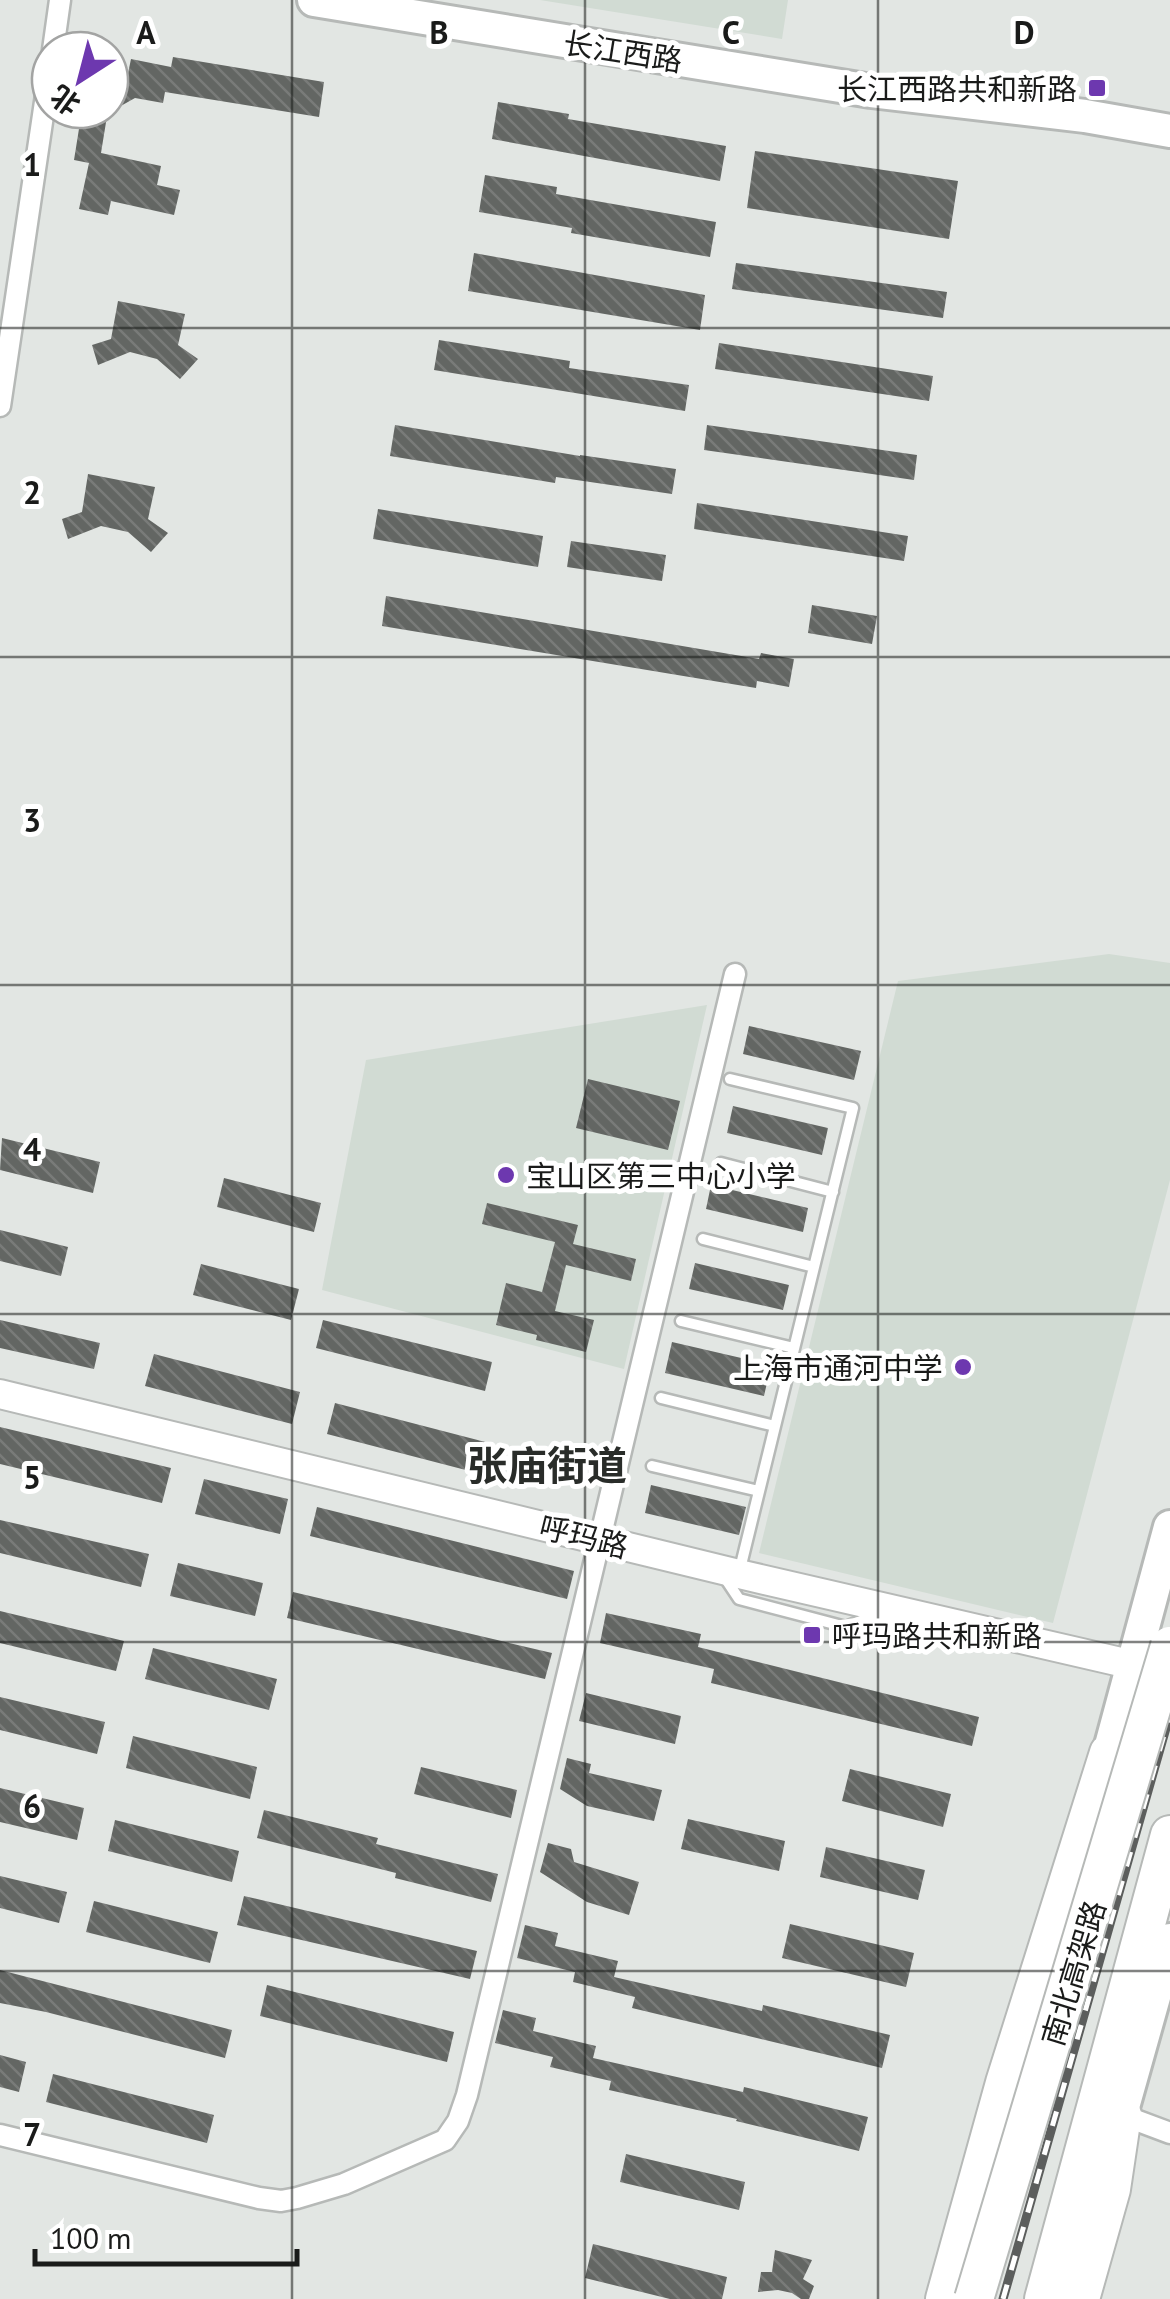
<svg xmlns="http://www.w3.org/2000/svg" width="1170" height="2299" font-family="'PT Sans','Noto Sans SC',sans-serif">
  <defs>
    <pattern id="building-back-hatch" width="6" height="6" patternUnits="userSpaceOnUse" patternTransform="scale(2.5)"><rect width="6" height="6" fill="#636663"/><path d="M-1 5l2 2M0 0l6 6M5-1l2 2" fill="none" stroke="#797b79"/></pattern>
  </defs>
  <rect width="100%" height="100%" fill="#e2e6e3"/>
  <!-- built -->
  <path fill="#d1dbd3" d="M540,0H788L782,39Z
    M1109,954L1170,963V1180L1053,1623L759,1553L898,981Z
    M707,1005L624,1369L322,1290L366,1060Z"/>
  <!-- building -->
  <path fill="url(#building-back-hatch)" d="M173,57L324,82L319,117L165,92L163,103L135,98L110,112V95L126,83L131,59L171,67Z
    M498,102L569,114L568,119L726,146L720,181L492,139Z
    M82,110H108L101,153L161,166L157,185L180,190L174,215L111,201L108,215L79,209L89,163L74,160Z
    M755,151L958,181L949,239L747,208Z
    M485,175L557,187L556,194L716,222L710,257L571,233L572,228L479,212Z
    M474,253L705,295L700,330L468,291Z
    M736,263L947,292L943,318L732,289Z
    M118,301L185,314L178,345L198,359L180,379L157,359L130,352L98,365L92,345L111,339Z
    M439,340L570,361L569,368L689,385L685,411L434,370Z
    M719,343L933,376L929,401L715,369Z
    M395,425L580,456V455L676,469L672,494L556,477L555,483L390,456Z
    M707,425L917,455L914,480L704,450Z
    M88,474L155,487L148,519L168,533L151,552L128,532L101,526L68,539L62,519L82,512Z
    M697,503L908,536L904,561L694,529Z
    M378,509L543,536L538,567L373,539Z
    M571,541L666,555L662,581L567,567Z
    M386,596L759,659L761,653L794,659L789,687L757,681L756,688L382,626Z
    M812,605L877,616L872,644L808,633Z
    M749,1026L861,1051L854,1080L743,1054Z
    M588,1079L680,1101L668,1150L576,1128Z
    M733,1106L828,1128L822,1155L727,1133Z
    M2,1138L100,1162L93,1193L0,1170Z
    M224,1178L321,1203L314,1232L217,1207Z
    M711,1185L808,1208L803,1232L706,1209Z
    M487,1203L578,1225L573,1244L636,1259L631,1281L566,1265L555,1311L594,1320L586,1352L536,1340L537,1335L496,1325L506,1283L542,1292L555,1242L482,1224Z
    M0,1230L68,1247L61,1276L0,1261Z
    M695,1263L789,1285L783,1310L689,1289Z
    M201,1264L299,1289L291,1320L193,1295Z
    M0,1320L100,1343L94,1369L0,1348Z
    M323,1320L492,1362L485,1391L316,1348Z
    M672,1342L771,1365L764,1396L665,1373Z
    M154,1354L300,1392L292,1424L145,1386Z
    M335,1403L493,1444L485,1475L327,1434Z
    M0,1427L171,1468L162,1503L0,1464Z
    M204,1479L288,1499L280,1534L195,1514Z
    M651,1485L746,1507L739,1535L645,1513Z
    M317,1507L574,1571L567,1599L310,1536Z
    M0,1520L149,1554L141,1587L0,1553Z
    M178,1563L263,1583L255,1616L170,1596Z
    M293,1592L552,1653L545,1679L287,1618Z
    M0,1611L124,1641L116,1671L0,1643Z
    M606,1613L701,1634L698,1647L979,1717L972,1746L711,1683L714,1669L600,1643Z
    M153,1648L277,1679L269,1710L145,1679Z
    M586,1693L681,1716L675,1744L579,1721Z
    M0,1697L105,1722L97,1754L0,1730Z
    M133,1736L257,1767L250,1799L126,1768Z
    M567,1758L591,1764L589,1773L662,1790L654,1821L587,1806L560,1789Z
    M421,1767L517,1790L511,1818L414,1794Z
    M850,1769L951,1794L943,1827L842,1801Z
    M0,1788L84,1808L77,1840L0,1822Z
    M264,1810L378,1838L376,1844L498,1874L491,1902L395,1878L396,1873L257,1838Z
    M688,1819L785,1841L779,1871L681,1849Z
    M115,1820L239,1851L232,1882L108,1851Z
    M548,1843L571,1849L574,1862L639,1882L629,1915L587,1902L540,1872Z
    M826,1847L925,1870L918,1900L820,1877Z
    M0,1876L67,1892L59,1923L0,1908Z
    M244,1896L477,1951L470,1979L237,1925Z
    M94,1901L218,1932L210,1963L86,1932Z
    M790,1924L914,1953L906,1987L782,1958Z
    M525,1925L558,1933L555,1946L618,1961L614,1977L762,2011L763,2005L890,2035L882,2068L632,2008L635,1997L573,1982L575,1972L517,1958Z
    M0,1970L232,2030L225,2058L46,2012L0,2003Z
    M267,1985L454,2032L447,2062L260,2016Z
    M503,2010L536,2018L533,2031L596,2046L593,2058L743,2092L744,2087L868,2117L859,2151L736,2121L737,2119L609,2090L611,2081L550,2067L553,2057L495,2043Z
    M0,2055L26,2062L19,2092L0,2087Z
    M53,2074L214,2115L207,2143L46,2102Z
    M626,2154L745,2182L739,2210L620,2182Z
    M593,2244L727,2277L722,2299H670L585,2278Z
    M775,2250L812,2260L803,2279L814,2286L809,2299H801L792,2293L778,2290L758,2292L761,2272H772Z"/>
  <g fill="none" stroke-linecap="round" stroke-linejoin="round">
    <!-- lane casing -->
    <g stroke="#b6b9b7" stroke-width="15">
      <path id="lane" d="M730,1079L853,1108L739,1573
        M721,1163L833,1192
        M703,1239L814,1267
        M681,1321L794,1348
        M661,1398L775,1426
        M652,1466L759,1491
        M725,1578L739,1599L846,1627L880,1613"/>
    </g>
    <!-- street casing -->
    <g stroke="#b6b9b7" stroke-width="25">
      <path id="street" d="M53,50L60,0
        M0,406L50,68
        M1122,2115L1170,2133
        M0,2135L259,2198L281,2201L297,2198L344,2184L445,2140L458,2121L467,2095L735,974"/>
    </g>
    <!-- secondary casing -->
    <g stroke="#b6b9b7" stroke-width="32">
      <path id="secondary" d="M0,1394L739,1574L1151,1669"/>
    </g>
    <!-- primary casing -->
    <g stroke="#b6b9b7" stroke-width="38">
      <path id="primary" d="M314,0L871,91L1085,116L1170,131
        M1115,1779L1109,1753L1170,1527
        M1114,2139L1170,1940"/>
    </g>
    <!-- highway casing -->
    <g stroke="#b6b9b7" stroke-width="42">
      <path id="highway" d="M945,2299L1005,2083L1109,1753
        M1044,2299L1170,1835
        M1080,2299L1111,2189L1122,2115"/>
    </g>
    <!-- lane -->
    <use href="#lane" stroke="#fff" stroke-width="10"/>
    <!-- street -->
    <use href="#street" stroke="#fff" stroke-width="20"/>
    <!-- secondary -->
    <use href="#secondary" stroke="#fff" stroke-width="28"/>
    <!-- primary -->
    <use href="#primary" stroke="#fff" stroke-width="32"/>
    <!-- highway -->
    <use href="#highway" stroke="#fff" stroke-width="38"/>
    <!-- rail casing -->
    <g stroke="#5c5e5d" stroke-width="9">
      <path id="rail" d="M1003,2299L1170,1714"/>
    </g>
    <!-- rail -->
    <use href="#rail" stroke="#fff" stroke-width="5" stroke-dasharray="15" stroke-linecap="butt"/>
    <!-- highway-bridge casing -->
    <g stroke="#b6b9b7" stroke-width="42" stroke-linecap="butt">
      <path id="highway-bridge" d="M974,2299L1170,1646"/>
    </g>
    <!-- highway-bridge -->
    <use href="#highway-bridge" stroke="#fff" stroke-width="38"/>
  </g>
  <!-- grid -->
  <path fill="none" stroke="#1a1b1a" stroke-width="2.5" stroke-opacity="0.55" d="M292,0V2299M585,0V2299M878,0V2299M0,328H1170M0,657H1170M0,985H1170M0,1314H1170M0,1642H1170M0,1971H1170"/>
  <!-- markers -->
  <g fill="#6d38af" stroke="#fff" stroke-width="4">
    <rect x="1087" y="78" width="20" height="20" rx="5"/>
    <circle cx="506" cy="1175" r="10"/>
    <circle cx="963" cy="1367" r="10"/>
    <rect x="802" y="1625" width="20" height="20" rx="5"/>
  </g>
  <g text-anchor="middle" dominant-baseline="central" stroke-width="10" stroke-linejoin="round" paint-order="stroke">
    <!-- street labels -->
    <g font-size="30" fill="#1a1b1a" stroke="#fff">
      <text transform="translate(623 51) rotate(9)">长江西路</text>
      <text transform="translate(584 1536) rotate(14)">呼玛路</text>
      <text transform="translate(1073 1973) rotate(-73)">南北高架路</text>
    </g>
    <!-- poi labels -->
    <g font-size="30" fill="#1a1b1a" stroke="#fff" text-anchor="end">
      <text x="1077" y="88">长江西路共和新路</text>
      <text x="526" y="1175" text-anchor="start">宝山区第三中心小学</text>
      <text x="943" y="1367">上海市通河中学</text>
      <text x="832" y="1635" text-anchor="start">呼玛路共和新路</text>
    </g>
    <!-- district labels -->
    <g font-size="40" font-weight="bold" fill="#292c29" stroke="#fff">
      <text x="547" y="1465">张庙街道</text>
    </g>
  </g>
  <g font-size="32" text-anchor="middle" font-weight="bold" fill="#1a1b1a" stroke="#fff" stroke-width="10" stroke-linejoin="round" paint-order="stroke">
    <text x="146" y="44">A</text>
    <text x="439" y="44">B</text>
    <text x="731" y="44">C</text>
    <text x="1024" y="44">D</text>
    <text x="32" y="176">1</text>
    <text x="32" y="504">2</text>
    <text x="32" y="832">3</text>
    <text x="32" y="1161">4</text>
    <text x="32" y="1489">5</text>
    <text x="32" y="1818">6</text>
    <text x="32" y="2146">7</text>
  </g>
  <!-- north arrow -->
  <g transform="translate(80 80) rotate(216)"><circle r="48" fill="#ffffff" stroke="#a3a4a3" stroke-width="2.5"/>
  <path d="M0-8L18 38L0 25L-18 38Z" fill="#6d38af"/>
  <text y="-15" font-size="28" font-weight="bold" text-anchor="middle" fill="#1a1b1a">北</text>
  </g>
  <!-- scale -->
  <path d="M35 2249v15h262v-15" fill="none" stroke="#1a1b1a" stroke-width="5"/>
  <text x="50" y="2249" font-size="30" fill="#1a1b1a" stroke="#ffffff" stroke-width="8" paint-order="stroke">100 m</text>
</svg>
